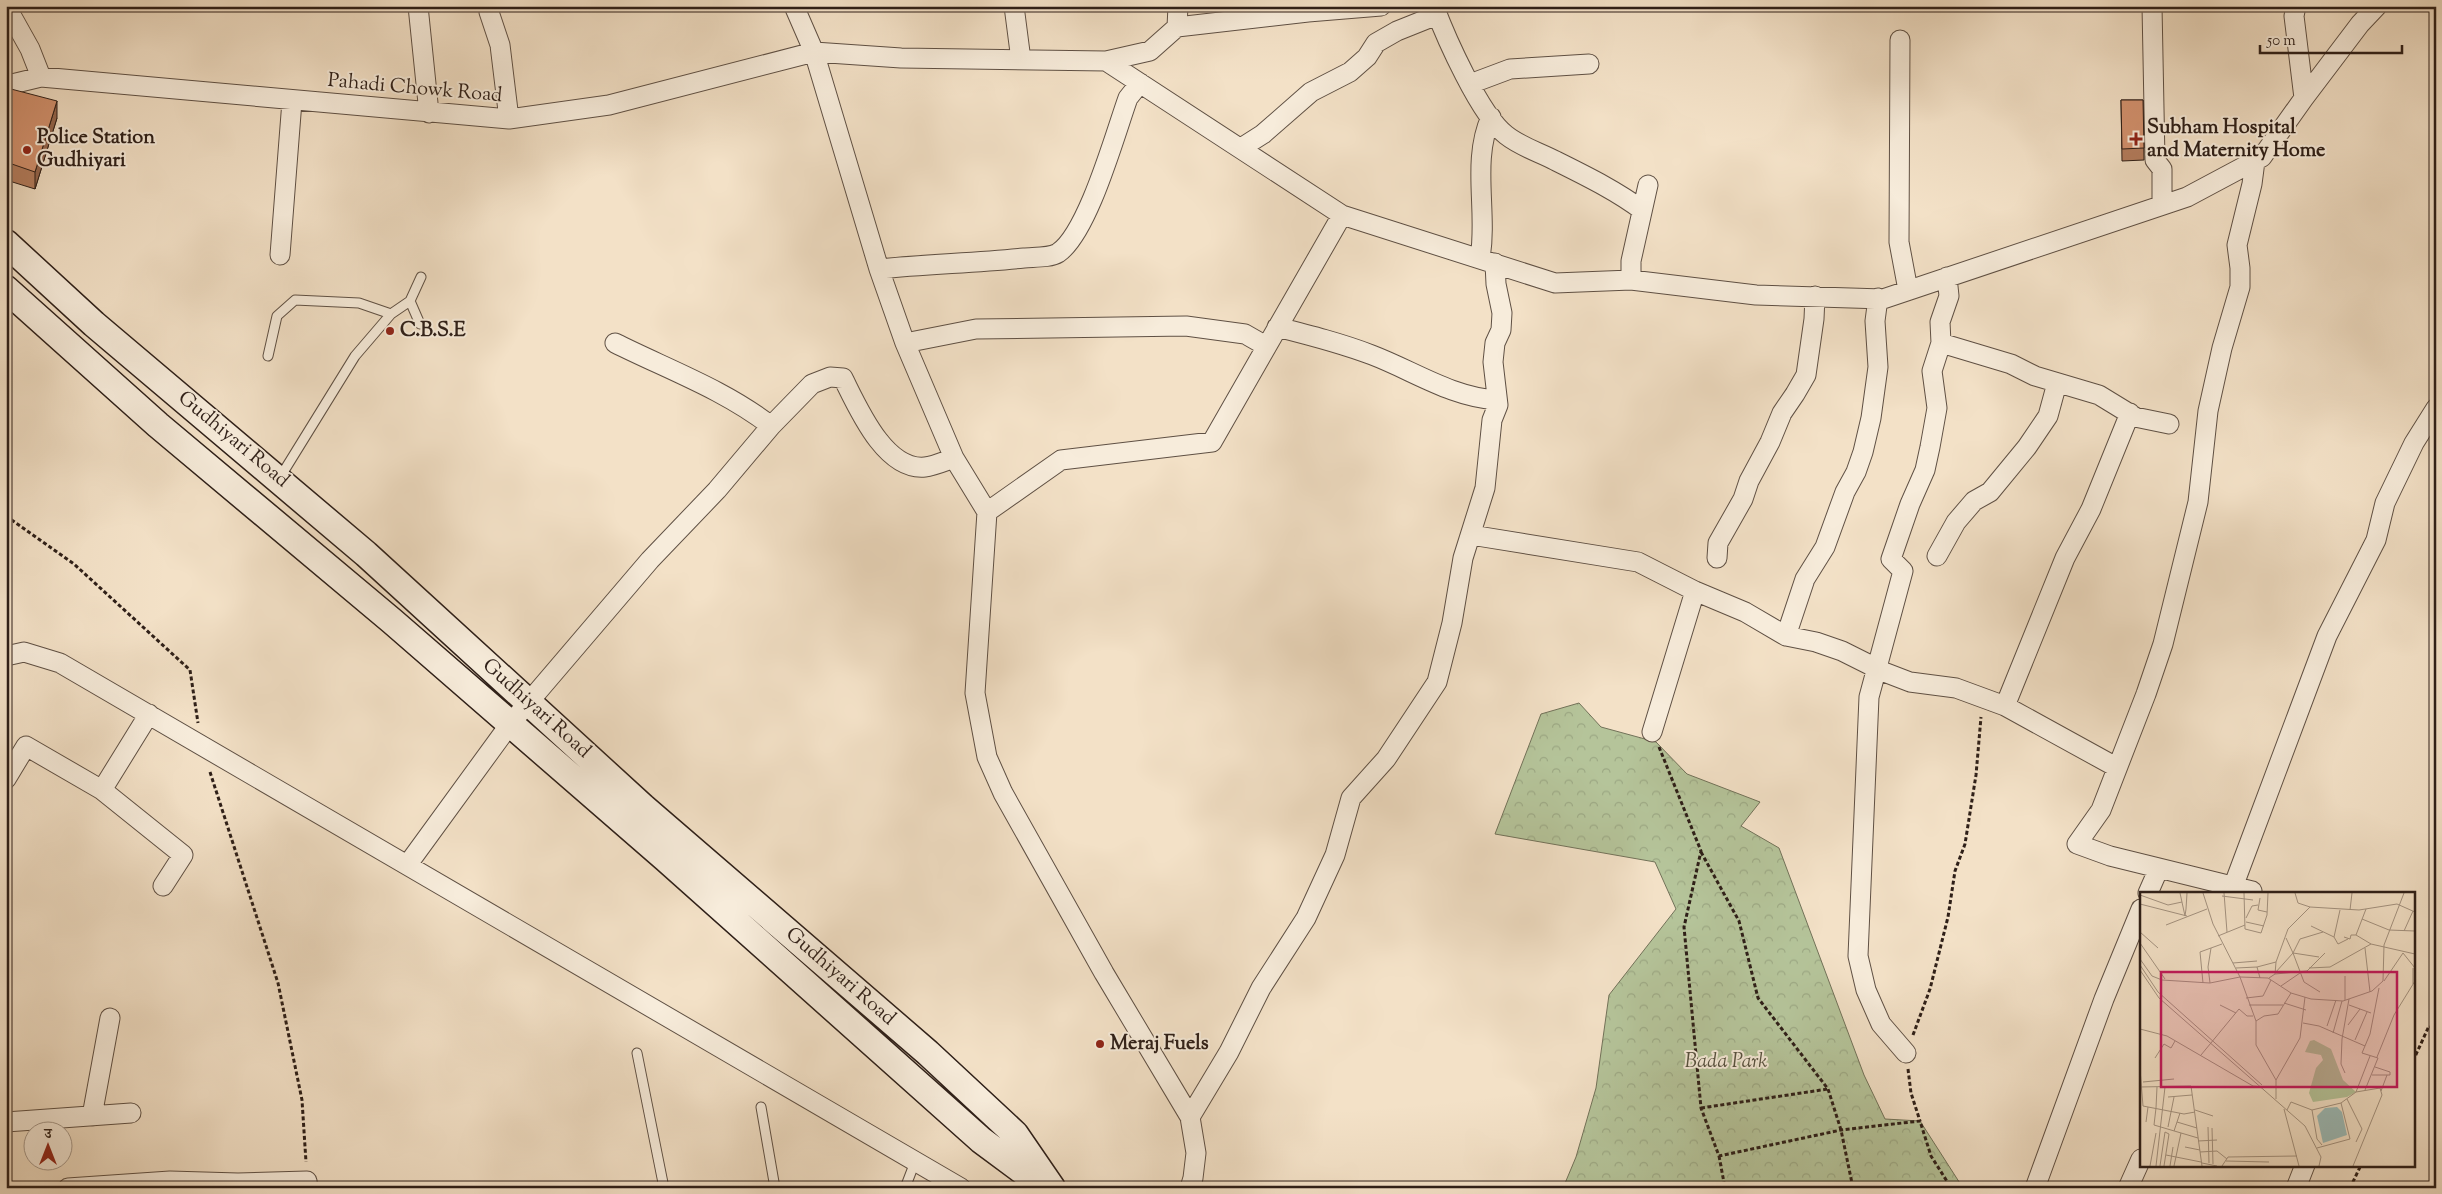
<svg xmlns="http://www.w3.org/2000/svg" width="2442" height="1194" font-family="'Sorts Mill Goudy','Noto Serif Devanagari',serif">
  <defs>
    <pattern id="forest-crowns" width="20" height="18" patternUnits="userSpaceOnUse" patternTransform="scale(1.25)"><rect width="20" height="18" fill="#b5c49a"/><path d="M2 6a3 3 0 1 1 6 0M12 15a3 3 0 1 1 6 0" fill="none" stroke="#9ca884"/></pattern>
  </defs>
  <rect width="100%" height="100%" fill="#f3e1c7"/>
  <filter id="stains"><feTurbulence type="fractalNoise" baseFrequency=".004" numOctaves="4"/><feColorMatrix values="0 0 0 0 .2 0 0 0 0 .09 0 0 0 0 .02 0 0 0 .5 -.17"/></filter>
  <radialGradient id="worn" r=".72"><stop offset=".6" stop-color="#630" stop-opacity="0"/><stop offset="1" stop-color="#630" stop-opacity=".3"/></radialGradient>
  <!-- forest -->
  <path fill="url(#forest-crowns)" stroke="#727259" d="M1579,703L1601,727L1656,742L1687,774L1760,802L1741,826L1779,848L1864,1075L1885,1119L1920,1121L1963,1188H1563L1576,1157L1596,1088L1609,995L1676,909L1655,862L1495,834L1541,714Z"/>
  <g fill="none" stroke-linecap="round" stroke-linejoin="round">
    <!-- lane casing -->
    <g stroke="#5f5044" stroke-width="11">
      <path id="lane" d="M410,301L420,324
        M268,356L277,316L295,300L359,303L391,314
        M279,479L355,356L391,314L410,301L421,277
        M637,1053L664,1188
        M761,1107L775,1188
        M905,1188L915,1162"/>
    </g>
    <!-- street casing -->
    <g stroke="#5f5044" stroke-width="21">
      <path id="street" d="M6,6L30,49L41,77
        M418,6L429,113
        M489,6V12L500,45L509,119
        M794,6L814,52L879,269L905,343L954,458L987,512L975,693L987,757L1003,793L1104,973L1190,1117L1196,1153L1193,1178L1190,1188
        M1014,6L1021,60
        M1434,6C1446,38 1480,115 1506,135C1521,147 1539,152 1556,161C1586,176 1615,190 1642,210
        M2152,6L2155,160L2162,169V205
        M1177,27L1308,12L1381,6
        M1900,40L1899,242L1908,290
        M1106,61L1150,51L1177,27L1178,6
        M6,82L12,84L41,77L509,119L609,105L814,52L901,58L1106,61L1342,215L1555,283L1631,280L1756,295L1883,299L2187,197L2262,157L2304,98L2294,16L2296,6
        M1470,84L1510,69L1589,64
        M2304,98L2360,24L2377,6
        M1241,148L1263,134L1311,92L1350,72L1367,57L1376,43L1397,31L1437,15
        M280,255L292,101
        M1480,258C1488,212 1471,161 1491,117
        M879,269C927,264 976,263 1024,258C1033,257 1050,258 1058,253C1088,233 1115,134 1128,98L1140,83
        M1631,280V261L1648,185
        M1277,327C1309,335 1341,343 1372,355C1414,371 1451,397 1497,400
        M615,343C667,369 725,390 771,426
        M905,343L976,329L1186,326L1245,334L1266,346
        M1941,343L2011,364L2035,376L2099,395L2135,417L2169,424
        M987,512L1061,460L1212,442L1342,215
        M1471,535L1638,562L1695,591L1745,612L1786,636L1816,642L1842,651L1884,672L1910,682L1956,688L2005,706L2116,767
        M1937,556L1956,522L1974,501L1990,492L2027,447L2048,416L2057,383
        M1717,558L1718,543L1743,499L1749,481L1770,442L1782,413L1795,394L1806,375L1814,319L1815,296
        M1786,636L1805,579L1825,547L1845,492L1856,472L1863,452L1871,418L1878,367L1875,321L1878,298
        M6,656L24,652L60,663L961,1188
        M2005,706L2065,558L2091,509L2130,413
        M1652,732L1695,591
        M6,779L26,746L102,790L149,714
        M102,790L183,855L163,886
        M408,864L510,724L650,560L717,490L771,426L812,384L830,377L843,378C858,408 885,471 925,467C934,466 945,461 954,458
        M2233,887L2327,636L2376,540L2385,503L2414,443L2436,408
        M2148,893L2159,868
        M2251,893L2252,891L2110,856L2077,844L2101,810L2146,694L2163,644L2198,502L2208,411L2222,348L2240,287V268L2237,245L2252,184L2255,161
        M1906,1053L1881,1024L1866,990L1858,956L1869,697L1903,571L1891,559L1910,504L1925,470L1930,447L1937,408L1932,371L1941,343L1940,322L1949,296L1947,277
        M92,1116L110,1018
        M1190,1117L1229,1052L1261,988L1306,918L1335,855L1351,798L1386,759L1437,682L1452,623L1463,558L1485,488L1492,420L1498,405L1493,362L1495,343L1501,330L1502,313L1496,284L1495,263
        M6,1122L131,1113
        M68,1188L170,1181L238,1183L307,1181L308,1188
        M2035,1188L2104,999L2141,909
        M2128,1188L2141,1159
        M2296,1188L2305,1165"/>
    </g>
    <!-- secondary casing -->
    <g stroke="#2e1f18" stroke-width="29">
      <path id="secondary" d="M6,243L94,324L366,554L643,807L928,1053L1015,1134L1052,1188
        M6,289L158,425L392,621L666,859L981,1140L1043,1186"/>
    </g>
    <!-- path -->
    <path stroke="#2e1f18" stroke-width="3" stroke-dasharray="4 2.5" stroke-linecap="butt" d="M6,516L74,564L190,670L198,723
      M1659,747L1701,851L1684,927L1701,1108L1719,1156L1841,1130L1920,1121L1931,1156L1950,1186
      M210,772L278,983L302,1100L306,1162
      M1701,852L1739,921L1758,998L1828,1089L1841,1130L1853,1188
      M1913,1035L1930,989L1948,917L1955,871L1965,844L1976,775L1981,717
      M2413,1061L2429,1026L2436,1029
      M1908,1069L1911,1093L1920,1121
      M1701,1108L1828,1089
      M1719,1156L1725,1188
      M2350,1188L2361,1165"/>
    <!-- lane -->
    <use href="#lane" stroke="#f7ecdb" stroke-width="9"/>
    <!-- street -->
    <use href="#street" stroke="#f7ecdb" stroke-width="19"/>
    <!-- secondary -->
    <use href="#secondary" stroke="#f7ecdb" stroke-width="26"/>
  </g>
  <!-- wall -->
  <path fill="#b57e5f" stroke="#2e1f18" d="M2121,100H2143L2144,160L2122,161Z
    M6,103L57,118L35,189L6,180Z"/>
  <!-- shaded-wall -->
  <path fill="#94664e" stroke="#2e1f18" d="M57,101V118L35,189V172Z"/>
  <!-- building -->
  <path fill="#d3926f" stroke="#2e1f18" d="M11,89L57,101L35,172L6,162V103Z
    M2121,100H2143L2144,148L2122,149Z"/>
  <!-- markers -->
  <g fill="#8f2418" stroke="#f7ecdb" stroke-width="2">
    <path d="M2133.5 131.5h5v5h5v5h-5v5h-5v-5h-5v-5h5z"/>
    <circle cx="27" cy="150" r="5"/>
    <circle cx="390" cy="331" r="5"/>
    <circle cx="1100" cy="1044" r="5"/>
  </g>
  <g text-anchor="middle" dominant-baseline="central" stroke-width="4" stroke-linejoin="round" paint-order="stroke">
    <!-- street labels -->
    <g font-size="20" fill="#2e1f18" stroke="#f7ecdb">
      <text transform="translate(415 89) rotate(5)">Pahadi Chowk Road</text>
      <text transform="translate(233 440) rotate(40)">Gudhiyari Road</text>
      <text transform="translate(536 709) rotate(42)">Gudhiyari Road</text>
      <text transform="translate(840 977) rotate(41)">Gudhiyari Road</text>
    </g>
    <!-- poi labels -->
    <g font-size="20" font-weight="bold" fill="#2e1f18" stroke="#f7ecdb" text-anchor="start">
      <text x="2147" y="128">Subham Hospital<tspan x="2147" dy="23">and Maternity Home</tspan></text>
      <text x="37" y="138">Police Station<tspan x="37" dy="23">Gudhiyari</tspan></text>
      <text x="400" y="331">C.B.S.E</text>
      <text x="1110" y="1044">Meraj Fuels</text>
    </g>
    <!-- park labels -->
    <g font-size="20" font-style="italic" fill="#56513f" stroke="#f7ecdb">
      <text x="1726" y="1062">Bada Park</text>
    </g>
  </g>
  <!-- overview -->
  <g transform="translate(2140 892)">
    <rect width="275" height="275" fill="#f3e1c7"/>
    <path d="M174,148L191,157L203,188L216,200L207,205L173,210L169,201L176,176L183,168L181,163L165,160L170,149Z" fill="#b5c49a"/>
    <path d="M197,215L202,220L207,243L183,251L177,224L185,216Z" fill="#9cbcb9"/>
    <path fill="none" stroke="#a49381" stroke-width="1" d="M40,1L45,24L46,17M63,1L73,32L100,85L116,129V153L136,188V207M84,1L87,40M104,1L105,37L121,41L127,23L128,1M155,1L158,11L170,15L219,18L257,12L275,20M0,3L28,13L42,10M82,4L113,8M120,6L118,18L127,20M0,12L47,24M46,17L47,1M200,18L194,45L198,52L208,47M210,18L212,1M106,26L112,14L118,13M222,27L249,38L275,39M106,30L124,34M26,33L67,17M171,34L194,45M264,39L273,19M0,40L18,56M216,43L226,17M78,44L105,33M204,45L210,47L211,43H216L231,52L275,62M146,46L153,61M0,51L25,87M225,56L230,100M0,67L12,84L22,88L70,91L100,85L128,86L151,101L171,107L203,109L232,99L243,89L244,53L264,1M93,71L117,69M0,73L18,100L122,193M117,75L136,70M96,76L117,75L120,86M169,76L190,75L231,52M0,78L19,106L165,234L181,265L179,274M135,81L153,61L179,65M135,82L167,79L185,61M205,84V108M129,86L135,82L136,70L148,37L170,15M244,89L263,61L275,76M63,91L60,60L82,52M70,91L68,75L71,56M273,92V76M141,94L160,81M180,100L164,90L153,61L160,47L183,40M106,106L123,104L131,88M144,111L166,118M80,113L96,121M109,113H143M209,113L231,121M116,129L124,124L138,122L151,101M163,131L179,134L225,154M208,133L220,117M187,134L196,108M0,137L27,144L113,194L123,195M193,141L202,109M215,148L227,120M61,163L99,117L107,124H113M237,165L254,123L275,89M15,166L24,152L31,156L35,149M0,177L3,214L44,222L55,220M205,181L201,172L202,147L209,107M232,183H250V180L235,175M136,188L160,146L165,105M3,190L34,187M0,195L51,194L62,274M225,198L238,166L222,161L230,142L239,96M241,199L247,183M216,200L230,164M28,205L52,203M207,207L222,237L216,250M16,216L14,233L58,246M16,216L17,195M144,217L159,274M55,218L73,224M147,218L151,210L172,218L201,211L216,200L240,196L242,203L213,274M172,218L177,247L182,253M6,230L8,215M37,230L57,236M28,235L34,205M68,235L69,271M72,236L73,272M34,239L40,221M58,249L77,248M45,255L60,258M177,256L210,247L201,211M60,260L77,259L87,267M26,263L61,270M86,269L129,270M62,271L77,274M10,274L16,241M16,274L25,195M20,274L25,240L29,242L24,274M30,274L33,255M34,274L41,241M82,274L88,265L157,264"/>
    <path fill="#c2185b" fill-opacity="0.15" stroke="#c2185b" stroke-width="2.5" d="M21,80H257V195H21Z"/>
    <rect width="275" height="275" fill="none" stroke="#2e1f18" stroke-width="2.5"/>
  </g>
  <!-- margin -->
  <rect width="2442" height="1194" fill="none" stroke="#f3e1c7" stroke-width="25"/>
  <rect x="8" y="8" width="2427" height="1179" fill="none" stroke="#2e1f18" stroke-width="2.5"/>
  <rect x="12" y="12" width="2417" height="1169" fill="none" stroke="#2e1f18"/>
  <!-- north arrow -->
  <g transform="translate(48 1146)"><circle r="24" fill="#f7ecdb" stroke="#a79a8d"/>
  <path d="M0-4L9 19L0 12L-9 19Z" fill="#8f2418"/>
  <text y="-8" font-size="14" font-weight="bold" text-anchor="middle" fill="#2e1f18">उ</text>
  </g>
  <!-- scale -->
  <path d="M2260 45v8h142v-8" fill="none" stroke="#2e1f18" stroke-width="2.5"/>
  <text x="2267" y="45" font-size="15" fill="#2e1f18" stroke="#f7ecdb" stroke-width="4" paint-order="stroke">50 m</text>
  <rect width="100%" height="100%" filter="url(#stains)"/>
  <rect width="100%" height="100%" fill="url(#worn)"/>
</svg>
